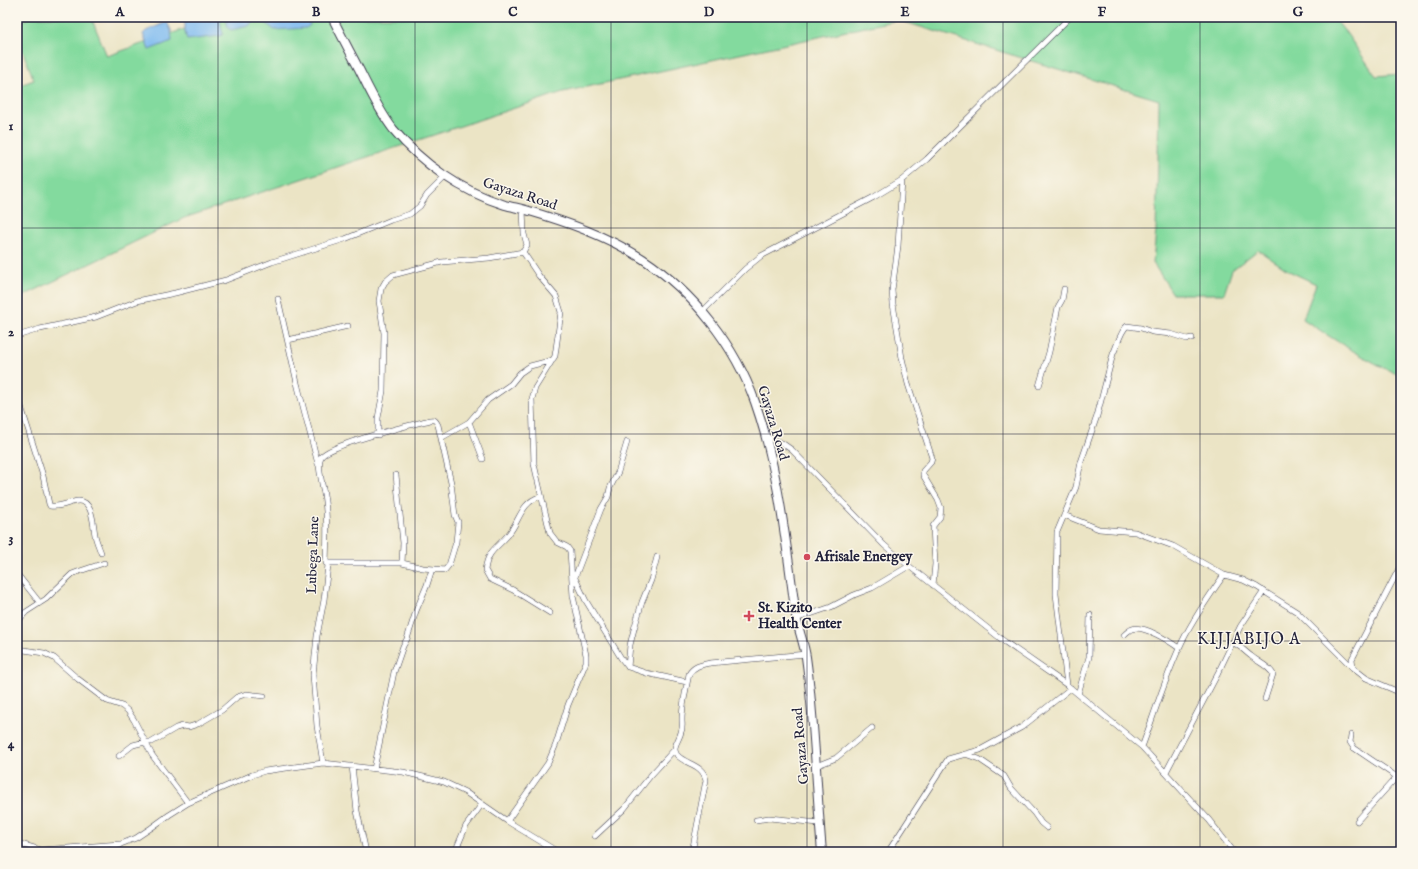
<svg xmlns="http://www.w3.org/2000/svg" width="1418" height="869" font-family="'IM FELL English',serif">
  <rect width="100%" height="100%" fill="#fbf7ec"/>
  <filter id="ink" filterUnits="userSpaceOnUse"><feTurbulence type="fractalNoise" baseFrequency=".025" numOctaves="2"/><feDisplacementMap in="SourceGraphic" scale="8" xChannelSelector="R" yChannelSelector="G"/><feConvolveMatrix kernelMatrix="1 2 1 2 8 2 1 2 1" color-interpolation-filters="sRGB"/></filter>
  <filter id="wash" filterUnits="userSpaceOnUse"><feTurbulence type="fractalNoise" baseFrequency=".012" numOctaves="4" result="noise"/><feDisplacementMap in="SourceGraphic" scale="16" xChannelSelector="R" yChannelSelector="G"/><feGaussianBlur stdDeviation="0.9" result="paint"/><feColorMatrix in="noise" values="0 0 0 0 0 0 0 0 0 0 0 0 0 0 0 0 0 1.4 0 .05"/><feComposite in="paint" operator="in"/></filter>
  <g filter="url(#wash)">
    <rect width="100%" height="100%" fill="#ebe4c5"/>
    <!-- green -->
    <path fill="#83da9e" stroke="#527e6c" d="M31,17H91L107,56L219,17H1333L1347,34L1376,76L1401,74V376C1366,360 1334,340 1303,319L1316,284L1289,271L1258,250L1232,270L1224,294H1173L1153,263L1156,230L1158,160L1159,100L898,20L563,92L184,218L17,299V86L34,80L17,37V23Z"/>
    <!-- water -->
    <path fill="#7dbaf0" stroke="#506e96" d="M185,17H220L221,27L223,34L220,36L187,40L185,32Z
      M226,17H252L253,21L249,26L231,30L228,28Z
      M264,17H307L310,25L306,28L274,30L265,22Z
      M167,22L171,30L172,41L149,50L143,34L146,31Z"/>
  </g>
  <g filter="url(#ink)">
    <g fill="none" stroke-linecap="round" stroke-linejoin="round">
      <!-- street casing -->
      <g stroke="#403f50" stroke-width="6">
        <path id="street" d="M902,180L898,246L892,290L893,304L902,358L908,384L932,458L931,462L923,471V475L938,500L941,508L940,517L933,526L935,564L933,585
          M278,299L298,387L318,464
          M702,312L745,269L761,256L874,197L902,180L927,159L1070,17
          M17,336L40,329L96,317L137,301L175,293L226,280L272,262L345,239L391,220L410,214L420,206L427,195L445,177
          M288,340L348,326
          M1039,386L1049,352L1058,307L1062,300L1064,289
          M17,394L43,476L49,504L50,506C61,508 68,502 78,501C93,500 93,524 95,535C96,541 99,547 101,553
          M469,422L483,459
          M378,435V418L383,391L384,333L379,301L381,289L385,282L393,275L442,262L489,258L523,252
          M765,436L782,443L792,450L884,545L909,566L1005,642L1067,685L1142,747L1209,820L1234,852
          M441,438L469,422L488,400L511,384L520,373L530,366L553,360
          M396,475L403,543L402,563
          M541,496C520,503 520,521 508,535C496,549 488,550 485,570L490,579L513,590L550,613
          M1064,515L1099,529L1135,532L1173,546L1224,575L1243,580L1257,587L1297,612L1353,668L1366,678L1401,693
          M17,574L40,603
          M573,574L586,601L621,658L628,667L646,673L687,682
          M575,577L601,509L608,497L610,488L618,472L627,442
          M796,619L831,607L854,595L872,588L909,566
          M17,622L26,612L46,599L72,574L80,571L104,563
          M1124,635C1126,633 1129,630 1132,629C1144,625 1169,641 1179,648
          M1233,643C1241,646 1244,651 1251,656C1259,663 1268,665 1273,674L1265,699
          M17,649L44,653L54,658L78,679L107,701L122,706L128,711L134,720L152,755L188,803
          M628,667L630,645L634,629L642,602L651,580L657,557
          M1353,667L1352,659L1401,565
          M1067,685L1056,594L1057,532L1076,487L1081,462L1097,416L1113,354C1117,346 1121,330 1127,326L1141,328L1152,332L1171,334L1187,339L1192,338
          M1078,694L1089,657L1090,615
          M1351,735L1350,742L1354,748L1397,777
          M1142,747C1155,712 1166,675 1182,642C1194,618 1209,596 1224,575
          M965,754L979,759L1004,776L1011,788L1034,813L1041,823L1047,828
          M119,756L133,745L145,742H152L176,728L183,726L189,727L198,724L222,710L237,697L246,694L264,696
          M323,763L317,726L313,675L317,636L324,600L328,565L326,563C327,536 328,510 322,484C321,476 317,465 321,457C330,444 411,425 430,420C435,419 436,421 438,425L451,483L455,515L458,522L456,542L449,565L445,570L423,568L402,563H326
          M352,766L357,811L366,852
          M816,766L836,758L872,728
          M374,769L394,672L403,646L407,639L416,611L427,585L432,569
          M1166,772L1218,673L1240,627L1264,591
          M756,820L769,818L819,823
          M507,821L548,763L556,744L568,705L586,662V655L573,596L570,551L567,547L557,542L550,533L534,464L532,399L535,388L555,356L561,312L556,296L539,276L523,252L527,245L524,234L523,209
          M1357,821L1401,772
          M595,836L624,809L651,775L675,749
          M17,843L41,850L120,844
          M109,852L121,844L136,838L151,828L169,815L188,803L252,775L265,771L323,763L403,772L444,782L465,792L507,821L558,852
          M455,852L466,826L482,804
          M692,852L706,780C703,764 686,765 677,755C671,747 680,739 681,732C683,728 682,724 682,720C682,705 686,689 689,674C694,666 701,665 710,663L806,654
          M888,852L948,759L980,750L1022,727L1071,688"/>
      </g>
      <!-- primary casing -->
      <g stroke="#403f50" stroke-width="10">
        <path id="primary" d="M332,17C341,35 350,52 359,69C369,89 379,111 393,129C422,164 461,191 505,205C512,207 519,208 526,210C567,222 607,236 643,259C693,292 735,345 755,402C779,470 786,545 796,616C798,629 804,643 806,657C815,721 816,787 822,852"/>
      </g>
      <!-- street -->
      <use href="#street" stroke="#fff" stroke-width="5"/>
      <!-- primary -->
      <use href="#primary" stroke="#fff" stroke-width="8"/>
    </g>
  </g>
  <!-- grid -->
  <path fill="none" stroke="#22223b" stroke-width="1" stroke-opacity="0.55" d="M218,17V852M415,17V852M611,17V852M807,17V852M1003,17V852M1200,17V852M17,228H1401M17,434H1401M17,641H1401"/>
  <!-- markers -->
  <g fill="#d1495b" stroke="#fbf7ec" stroke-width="1.5">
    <circle cx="807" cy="557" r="4"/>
    <path d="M747 610h4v4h4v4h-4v4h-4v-4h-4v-4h4z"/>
  </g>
  <g text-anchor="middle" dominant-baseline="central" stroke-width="3" stroke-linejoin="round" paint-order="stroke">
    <!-- street labels -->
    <g font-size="14" fill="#22223b" stroke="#fbf7ec">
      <text transform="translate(520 194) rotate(18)">Gayaza Road</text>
      <text transform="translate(773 423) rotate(73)">Gayaza Road</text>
      <text transform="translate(313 555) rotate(-88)">Lubega Lane</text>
      <text transform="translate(801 746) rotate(-95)">Gayaza Road</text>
    </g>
    <!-- poi labels -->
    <g font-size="14" font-weight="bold" fill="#22223b" stroke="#fbf7ec" text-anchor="start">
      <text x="815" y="557">Afrisale Energey</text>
      <text x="758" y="608">St. Kizito<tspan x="758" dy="16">Health Center</tspan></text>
    </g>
    <!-- quarter labels -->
    <g font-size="16" letter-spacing="1" fill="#22223b" stroke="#fbf7ec">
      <text x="1249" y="640">KIJJABIJO A</text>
    </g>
  </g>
  <!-- margin -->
  <rect width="1418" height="869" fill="none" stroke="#fbf7ec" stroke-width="44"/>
  <rect x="22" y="22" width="1374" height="825" fill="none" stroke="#22223b" stroke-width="1.5"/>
  <g font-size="13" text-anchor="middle" font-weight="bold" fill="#22223b">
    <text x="120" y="16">A</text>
    <text x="316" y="16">B</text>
    <text x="513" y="16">C</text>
    <text x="709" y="16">D</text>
    <text x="905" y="16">E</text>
    <text x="1102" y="16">F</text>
    <text x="1298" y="16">G</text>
    <text x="11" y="130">1</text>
    <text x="11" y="336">2</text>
    <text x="11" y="542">3</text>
    <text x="11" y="748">4</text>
  </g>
</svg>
